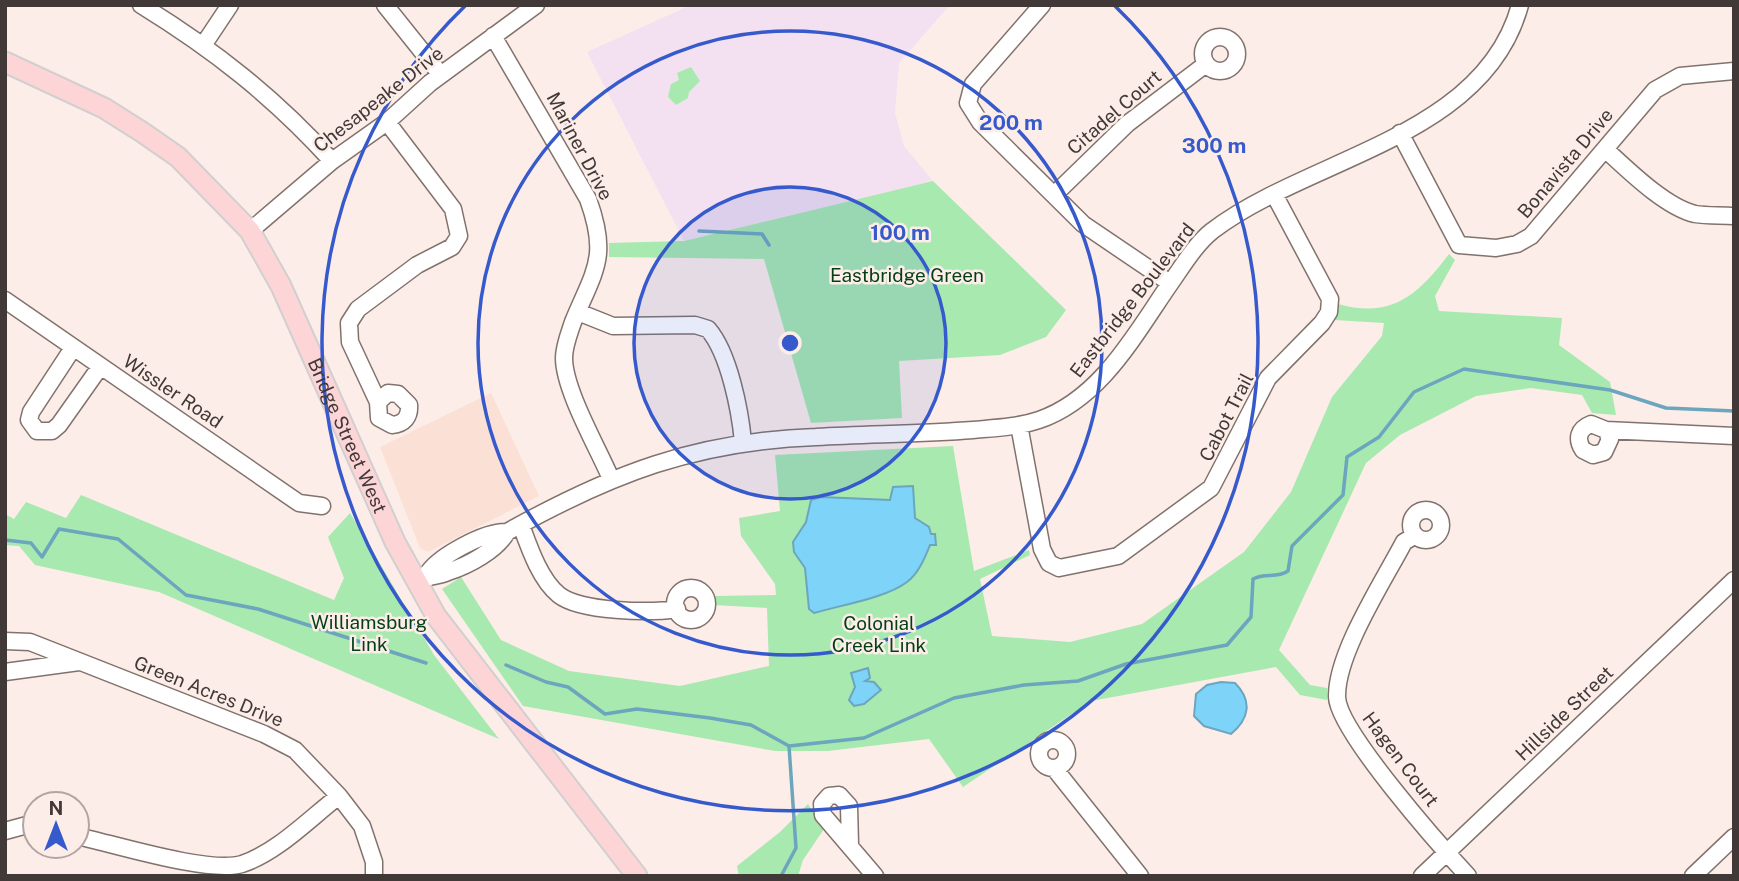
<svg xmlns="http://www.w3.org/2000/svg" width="1739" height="881" font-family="'Public Sans',sans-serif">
  <rect width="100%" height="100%" fill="#fcede8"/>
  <!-- built -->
  <path fill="#fbe0d6" d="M491,393L539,496L428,552L420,548L380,447Z"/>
  <!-- education -->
  <path fill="#f3e0f1" d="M691,5H950L899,63L895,113L904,146L933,181L684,241L587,52Z"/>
  <!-- green -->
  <path fill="#a7e9af" d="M691,67L700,81L689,92L688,98L676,105L668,97L671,84L679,80L677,73Z
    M933,181L1066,310L1046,337L1000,355L899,361L902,418L811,423L764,259L609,257V243L684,241Z
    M1449,254L1455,260L1435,296L1439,311L1562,318L1559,345L1610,382L1616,415L1592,413L1582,395L1531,388L1476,396L1400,435L1366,463L1279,650L1310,685L1327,688V700L1300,695L1276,667L1091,701L963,787L929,739L828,751H775L523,706L442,589L461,577L501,640L569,671L680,686L769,666L767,608L713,605L714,596L776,595L775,584L741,536L739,518L780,511L775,455L953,446L974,571L1029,550L1030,555L980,579L992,636L1070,642L1142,624L1244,552L1291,492L1332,397L1382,336L1384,323L1335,320L1338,304C1392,319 1418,295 1449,254Z
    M81,495L334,600L344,578L328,537L350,513L434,655L499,739L159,592L35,565L19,546L5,545V514L14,519L26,502L66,518Z
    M808,804L824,829L803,860L798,876H739L737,866L780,832Z"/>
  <!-- water -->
  <path fill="#7ed3f8" stroke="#6ca5be" stroke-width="2" d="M913,486L915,518L929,527L931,534H935L936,545H930C925,557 919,573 907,582C886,598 841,605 814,613L809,609L805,568L794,552L793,542L806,522L811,500L821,497L890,500L893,487Z
    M868,668L870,678L865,681L874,682L881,690L864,704L854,706L849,700L855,687L851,673Z
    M1221,682L1235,683C1253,701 1249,719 1231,734L1204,726L1194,716L1196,694L1207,685Z"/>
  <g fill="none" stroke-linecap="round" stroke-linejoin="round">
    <!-- stream -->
    <path stroke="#6ca5be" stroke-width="3.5" d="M699,231L762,234L769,245
      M5,540L31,543L42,557L59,529L118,539L186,595L258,609L426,663
      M506,665L546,682L568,687L605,714L637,709L710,718L751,725L789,746L864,738L954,698L1024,685L1078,681L1126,664L1227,645L1251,617L1253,579C1265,572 1276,579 1288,571L1292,546L1343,495L1347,457L1379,437L1414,392L1464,369L1610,390L1666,408L1734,411
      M781,876L796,848L789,746"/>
    <!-- minor casing -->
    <g stroke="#82726c" stroke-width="19">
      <path id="minor" d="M141,5C214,50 274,97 332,161
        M385,5L441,75
        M1042,5L973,84L968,103L980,122L1083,224L1170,283
        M493,36L588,199C609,257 595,269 573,322C569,334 564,346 564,358C564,390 598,448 611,479
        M1203 54a17 17 0 1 1 34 0a17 17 0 1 1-34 0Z
        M204,44L230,5
        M1400,133L1459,245L1496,248L1517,244L1531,236L1655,90L1680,76L1734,71
        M1605,149C1627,169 1665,207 1695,214C1707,216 1721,215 1734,216
        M1054,195L1127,124L1206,64
        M250,231L332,161L387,122L430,83L536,5
        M5,300L299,503L322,506
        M578,312L613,326L695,325L708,329C729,353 740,410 743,442
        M73,348L31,412L29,420L37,431H52L59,425L100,367
        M378,402L388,393L398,394L409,405C410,417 404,424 392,425L379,418L378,402L350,342L349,323L358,309L417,265L452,247L459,236L453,209L387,122
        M1019,425L1042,549L1049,563L1059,568L1118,556L1211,488L1268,378L1322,323L1329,312L1330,299L1275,196
        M1606,430L1610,439L1604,452L1593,455L1583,450C1576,439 1578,429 1591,424L1606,430L1734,436
        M1411 525a15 15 0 1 1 30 0a15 15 0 1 1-30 0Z
        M521,525C529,547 540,580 559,595C581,612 650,613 677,609
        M1414,536L1404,542C1383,582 1336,654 1337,697C1338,731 1442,848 1468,876
        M426,576C436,557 485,531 507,532
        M417,582C427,575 437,577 448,572C469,565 497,550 507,532C611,474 696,441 816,437C868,434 921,434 973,430C995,428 1018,427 1039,420C1103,398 1137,330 1174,278C1185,262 1197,243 1212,231C1309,157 1484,138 1520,5
        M675 604a16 16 0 1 1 32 0a16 16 0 1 1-32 0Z
        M5,641L30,642L264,734L295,750L339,796L362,826L374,862V876
        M5,672L79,662
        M1039 754a14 14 0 1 1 28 0a14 14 0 1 1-28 0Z
        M1054,768L1140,876
        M5,831L27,825L35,827
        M77,836C114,844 209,874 242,864C278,852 310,818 339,796
        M850,845L849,806L839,795L829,796L822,804L823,815L875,876
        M1422,876L1734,580
        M1693,876L1734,837"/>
    </g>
    <!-- major casing -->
    <g stroke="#d1cfcf" stroke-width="23">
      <g id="major">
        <path id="s1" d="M5,62L104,108L142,132L178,157L250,231L281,286L395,542L436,616L637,876"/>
      </g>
    </g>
    <!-- minor -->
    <use href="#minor" stroke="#fff" stroke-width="16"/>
    <!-- major -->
    <use href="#major" stroke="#fed5d7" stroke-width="19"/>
  </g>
  <!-- distance rings -->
  <circle cx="790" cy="343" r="156" fill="#365acb" fill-opacity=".12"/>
  <g fill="none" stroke="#365acb" stroke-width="3.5">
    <circle cx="790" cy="343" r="156"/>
    <circle cx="790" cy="343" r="312"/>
    <path d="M1115 6A468 468 0 1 1 465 6"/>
  </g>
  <g text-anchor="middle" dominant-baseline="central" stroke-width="5" stroke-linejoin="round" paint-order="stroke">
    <!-- street labels -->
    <g font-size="19" fill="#413937" stroke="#fcede8">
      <text transform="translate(378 99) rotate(-38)">Chesapeake Drive</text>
      <text transform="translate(1114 112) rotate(-41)">Citadel Court</text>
      <text transform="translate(580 146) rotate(62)">Mariner Drive</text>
      <text transform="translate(1565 163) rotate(-50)">Bonavista Drive</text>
      <text transform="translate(1132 300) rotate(-52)">Eastbridge Boulevard</text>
      <text transform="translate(173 391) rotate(34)">Wissler Road</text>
      <text transform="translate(1226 417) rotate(-63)">Cabot Trail</text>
      <text stroke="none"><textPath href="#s1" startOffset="528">Bridge Street West</textPath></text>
      <text transform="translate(209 691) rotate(22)">Green Acres Drive</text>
      <text transform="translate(1564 713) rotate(-44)">Hillside Street</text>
      <text transform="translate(1401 759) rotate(53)">Hagen Court</text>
    </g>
    <!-- park labels -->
    <g font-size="19" fill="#033f15" stroke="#fcede8">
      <text x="907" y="275">Eastbridge Green</text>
      <text x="369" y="622">Williamsburg<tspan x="369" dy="22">Link</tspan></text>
      <text x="879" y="623">Colonial<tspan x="879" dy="22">Creek Link</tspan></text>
    </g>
  </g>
  <circle cx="790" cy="343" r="10" fill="#365acb" stroke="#fcede8" stroke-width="3.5"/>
  <g font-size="21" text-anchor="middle" font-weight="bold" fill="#365acb" stroke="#fcede8" stroke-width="5" stroke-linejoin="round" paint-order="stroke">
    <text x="1011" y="130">200 m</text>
    <text x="1214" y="153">300 m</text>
    <text x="900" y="240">100 m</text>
  </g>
  <!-- border -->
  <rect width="1739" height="881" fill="none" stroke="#413937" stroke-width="14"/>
  <!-- north arrow -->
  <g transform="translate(56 825)"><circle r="33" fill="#fcede8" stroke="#b1a5a1" stroke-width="2"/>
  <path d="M0-5L12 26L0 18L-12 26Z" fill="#365acb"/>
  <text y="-10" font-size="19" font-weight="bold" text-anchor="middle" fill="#413937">N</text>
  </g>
</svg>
